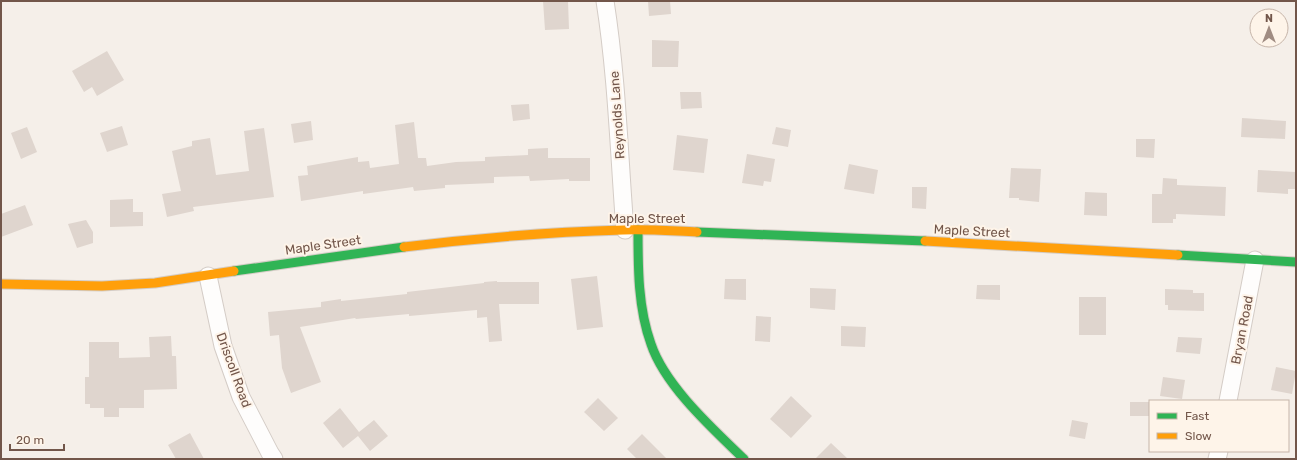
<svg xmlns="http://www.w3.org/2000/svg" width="1297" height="460" font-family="Rubik,sans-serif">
  <rect width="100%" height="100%" fill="#f5efe9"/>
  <!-- building -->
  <path fill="#dfd5ce" d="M543,1H568L569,29L545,30Z
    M648,1H670L671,14L649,16Z
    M652,40L679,41L678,67H652Z
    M107,51L124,80L97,96L92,87L84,92L72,71Z
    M680,92H701L702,108L681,109Z
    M529,104L530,119L513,121L511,105Z
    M1242,118L1286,121L1285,139L1241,137Z
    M311,121L313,140L294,143L291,124Z
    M414,122L418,158H426L427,166L456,162L485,161V157L528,155V149L548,148V158H590V181H569V179L530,181L529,176L494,177V183L445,185V188L414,191L413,187L363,194V191L301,201L298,176L308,175L307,166L358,157V162L369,161L370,168L399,164L395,125Z
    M122,126L128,145L107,152L100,133Z
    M27,127L37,152L21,159L11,133Z
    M776,127L791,130L788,147L772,144Z
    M264,128L274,197L193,207L194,211L167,217L162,194L181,191L172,151L192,146V141L210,138L216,175L249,171L244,131Z
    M677,135L708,139L704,173L673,170Z
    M1136,139H1155L1154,158L1136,157Z
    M747,154L775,159L771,182L764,181L763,186L742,183Z
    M849,164L878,170L874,194L844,189Z
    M1011,168L1041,169L1039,202L1019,200V198H1009Z
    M1258,170L1296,172V189H1288V194L1257,192Z
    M1163,178L1177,179V185L1226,187L1225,216L1176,214V219H1173V223H1152V194H1162Z
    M912,187H927L926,209L912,208Z
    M1085,192L1107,193V216L1084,215Z
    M133,199V212H143V226L110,227V200Z
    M25,205L33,225L1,237V214Z
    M86,220L93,232V243L77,248L68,224Z
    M597,276L603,327L577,330L571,279Z
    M725,279H746V300L724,299Z
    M497,281V282H539V304H499L502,341L489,342L487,317L477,318V310L409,316V314L356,319L355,318L300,327L321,382L291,393L282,368L279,335L270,336L268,312L321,307V302L341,299V301L407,294V292L484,283V282Z
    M977,285H1000V300L976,299Z
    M810,288L836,289L835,310L810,308Z
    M1165,289L1193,290V293H1204V311L1168,310V305H1165Z
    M1079,297H1106V335H1079Z
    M756,316L771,317L770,342L755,341Z
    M841,326L866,327L865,347L841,346Z
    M171,336L172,356H176L177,389L144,390V408H119V417H104V408H90V404H85V377H89V342H119V358L150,357L149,337Z
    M1178,337L1202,338L1200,354L1176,352Z
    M1276,367L1296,371L1292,394L1271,390Z
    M1163,377L1185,380L1182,399L1160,396Z
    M791,396L812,416L791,438L770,419Z
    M598,398L618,418L604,431L584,412Z
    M1130,402H1150V416H1130Z
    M340,408L359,432L374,420L388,436L370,451L358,436L343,448L323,423Z
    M1072,420L1088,423L1085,439L1069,436Z
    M190,433L204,459H176L168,445Z
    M642,434L667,459H637L627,449Z
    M831,443L848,459H815Z"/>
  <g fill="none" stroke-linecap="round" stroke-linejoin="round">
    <!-- street casing -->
    <g stroke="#d4ccc6" stroke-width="19">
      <path id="street" d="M605,1C617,77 619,154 625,230
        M208,276L223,346L241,397L270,453L274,459
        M1228,401L1255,260
        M1217,459L1219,451"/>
    </g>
    <!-- fast casing -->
    <g stroke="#d4ccc5" stroke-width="11">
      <path id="fast" d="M638,230C638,268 638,308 651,344C665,386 713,429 744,459
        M697,232L925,241
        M1178,255L1296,262
        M234,271L404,247"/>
    </g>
    <!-- slow casing -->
    <g stroke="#d4ccc5" stroke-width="11">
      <path id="slow" d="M925,241L1178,255
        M404,247C477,238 550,232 623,230C648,229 672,231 697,232
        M1,284L102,286L155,283L234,271"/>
    </g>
    <!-- street -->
    <use href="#street" stroke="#fefdfc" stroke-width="17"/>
    <!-- fast -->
    <use href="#fast" stroke="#30b455" stroke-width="9"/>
    <!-- slow -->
    <use href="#slow" stroke="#ff9f0a" stroke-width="9"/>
  </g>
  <g text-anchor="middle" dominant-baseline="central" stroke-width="4" stroke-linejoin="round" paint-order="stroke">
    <!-- street labels -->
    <g font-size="13" fill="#72564a" stroke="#fef4e9">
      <text transform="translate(617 115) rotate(-94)">Reynolds Lane</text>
      <text x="647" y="218">Maple Street</text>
      <text transform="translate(972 231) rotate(3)">Maple Street</text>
      <text transform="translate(323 245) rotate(-8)">Maple Street</text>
      <text transform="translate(1242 330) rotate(-79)">Bryan Road</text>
      <text transform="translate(234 370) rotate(70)">Driscoll Road</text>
    </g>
  </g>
  <!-- border -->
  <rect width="1297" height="460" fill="none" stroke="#72564a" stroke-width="4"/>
  <!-- legend -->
  <rect x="1149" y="400" width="140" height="52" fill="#fef4e9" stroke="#c6b5a9"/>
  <rect x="1157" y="413" width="20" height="6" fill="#30b455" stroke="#c6b5a9"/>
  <text x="1185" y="420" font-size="12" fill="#72564a">Fast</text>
  <rect x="1157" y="433" width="20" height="6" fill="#ff9f0a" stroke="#c6b5a9"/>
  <text x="1185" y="440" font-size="12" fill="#72564a">Slow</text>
  <!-- north arrow -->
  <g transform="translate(1269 28)"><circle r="19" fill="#fef4e9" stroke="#c6b5a9"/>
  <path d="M0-3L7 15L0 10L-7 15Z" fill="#a08c82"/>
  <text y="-6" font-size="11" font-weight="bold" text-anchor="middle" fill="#72564a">N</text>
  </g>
  <!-- scale -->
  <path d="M10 444v6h54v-6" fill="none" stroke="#72564a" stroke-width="2"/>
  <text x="16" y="444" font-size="12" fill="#72564a" stroke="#fef4e9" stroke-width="3" paint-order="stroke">20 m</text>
</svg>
